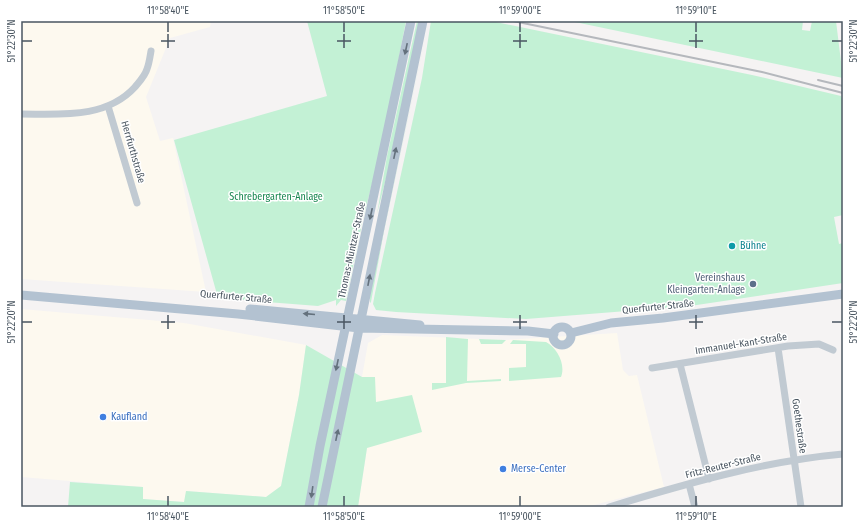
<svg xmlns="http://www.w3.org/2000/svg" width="864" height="528" font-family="'Fira Sans Condensed',sans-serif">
  <rect width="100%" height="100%" fill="#f5f3f3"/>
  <!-- commercial -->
  <path fill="#fdf9ef" d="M21,21H211L210,27L170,38L146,97L160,141L173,138L206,292L21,279Z
    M21,309L184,323L306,345L299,395L281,486L266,497L187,491L185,502L142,499L143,487L21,477Z
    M617,333L623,370L629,376L637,375L664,487L586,507H358L367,448L362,377L368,343L382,335L505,340Z"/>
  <!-- green -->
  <path fill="#c3f1d5" d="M307,21H406L381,149L363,219L346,301L341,300L336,306V300L318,306L218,298L174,140L327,96Z
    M417,21H421L394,147L377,214L387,156Z
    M431,21H491L752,75L841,96L843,101V215L834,217L839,244L843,243V283L690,306L526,319L396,312L376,310L373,304L375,293L422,78Z
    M570,21H803L802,30L810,31L812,21H836L843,78Z
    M428,24L384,231L371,302L370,303V295Z
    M446,337L468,339L467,381L501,379V381L466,383L432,390V383H446Z
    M479,339L505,340H506L502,344H481Z
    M513,340L546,342C557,348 566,364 561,377L509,381V368L526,367V344H510Z
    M306,345L362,377H375L376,402L412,395L422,432L367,448L358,507H68L70,482L143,487V499L184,502L186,491L266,497L281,486L299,395Z"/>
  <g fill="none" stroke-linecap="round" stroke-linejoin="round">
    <!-- minor -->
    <path stroke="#c1cad2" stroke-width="7" d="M108,106L137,203
      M21,114C60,114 106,119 135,87C139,82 145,76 147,69C149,64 150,57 151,51
      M778,348L801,507
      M680,364L709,479
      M652,368L788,346L819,344L833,350
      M689,484L695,507
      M609,507C685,484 764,461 843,454"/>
    <!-- major -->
    <path stroke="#b3c2d1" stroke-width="9" d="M21,295L238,314L359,328L528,331L554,334
      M250,309L420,325
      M553 336a9 9 0 1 1 18 0a9 9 0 1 1-18 0Z
      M571,333L611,323L663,318L843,294
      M309,507L320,446L411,21
      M322,507L423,21"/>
    <!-- rail -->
    <path stroke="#b5b8bd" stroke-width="2" d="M513,21L762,72L843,93
      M818,80L843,86"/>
  </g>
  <!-- one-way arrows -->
  <defs><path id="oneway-solid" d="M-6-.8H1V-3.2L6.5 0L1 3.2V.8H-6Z"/></defs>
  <g fill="#64717d">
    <use href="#oneway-solid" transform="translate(406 49) rotate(102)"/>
    <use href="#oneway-solid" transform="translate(395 153) rotate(-78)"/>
    <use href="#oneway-solid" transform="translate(371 214) rotate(102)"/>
    <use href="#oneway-solid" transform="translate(369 280) rotate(-79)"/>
    <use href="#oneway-solid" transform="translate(309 314) rotate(-175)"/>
    <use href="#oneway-solid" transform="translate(337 365) rotate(102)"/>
    <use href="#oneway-solid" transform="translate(337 435) rotate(-78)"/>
    <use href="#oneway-solid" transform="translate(312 492) rotate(98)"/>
  </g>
  <!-- ticks -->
  <path fill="none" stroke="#4a5661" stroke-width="1.5" d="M168,22V32M344,22V32M520,22V32M696,22V32M168,34V48M344,34V48M520,34V48M696,34V48M22,41H32M161,41H175M337,41H351M513,41H527M689,41H703M832,41H842M168,315V329M344,315V329M520,315V329M696,315V329M22,322H32M161,322H175M337,322H351M513,322H527M689,322H703M832,322H842M168,496V506M344,496V506M520,496V506M696,496V506"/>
  <!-- markers -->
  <circle fill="#0f9aa8" stroke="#fff" stroke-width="1.5" cx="732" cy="246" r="4"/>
  <circle fill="#5c6f8a" stroke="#fff" stroke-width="1.5" cx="753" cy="284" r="4"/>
  <g fill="#3f7fe0" stroke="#fff" stroke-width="1.5">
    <circle cx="103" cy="417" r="4"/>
    <circle cx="503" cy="469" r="4"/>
  </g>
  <g text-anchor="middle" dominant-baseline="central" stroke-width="3" stroke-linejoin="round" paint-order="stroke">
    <!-- street labels -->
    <g font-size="10" fill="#4a5661" stroke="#fff">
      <text transform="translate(133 152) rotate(74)">Herrfurthstraße</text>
      <text transform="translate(352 250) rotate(-78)">Thomas-Müntzer-Straße</text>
      <text transform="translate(236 297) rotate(5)">Querfurter Straße</text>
      <text transform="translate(658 307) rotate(-6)">Querfurter Straße</text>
      <text transform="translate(741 344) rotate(-9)">Immanuel-Kant-Straße</text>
      <text transform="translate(799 426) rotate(82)">Goethestraße</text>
      <text transform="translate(723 466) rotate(-14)">Fritz-Reuter-Straße</text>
    </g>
    <!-- park labels -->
    <g font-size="10" fill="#17864f" stroke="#fff">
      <text x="276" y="197">Schrebergarten-Anlage</text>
    </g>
    <!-- culture labels -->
    <g font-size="10" fill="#0d838f" stroke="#fff" text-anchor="start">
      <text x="740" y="246">Bühne</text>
    </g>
    <!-- service labels -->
    <g font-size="10" fill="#4e5e75" stroke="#fff" text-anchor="end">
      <text x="745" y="278">Vereinshaus<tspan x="745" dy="12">Kleingarten-Anlage</tspan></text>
    </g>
    <!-- shop labels -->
    <g font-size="10" fill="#366cbe" stroke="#fff" text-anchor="start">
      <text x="111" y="417">Kaufland</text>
      <text x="511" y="469">Merse-Center</text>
    </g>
  </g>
  <!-- border -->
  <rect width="864" height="528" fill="none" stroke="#ffffff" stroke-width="44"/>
  <rect x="22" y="22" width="820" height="484" fill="none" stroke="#4a5661" stroke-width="1.5"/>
  <g font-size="10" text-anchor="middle" fill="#4a5661">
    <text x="168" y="14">11°58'40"E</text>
    <text x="344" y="14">11°58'50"E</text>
    <text x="520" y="14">11°59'00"E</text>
    <text x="696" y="14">11°59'10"E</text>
    <text transform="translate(11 41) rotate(-90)" y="4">51°22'30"N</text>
    <text transform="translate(853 41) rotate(-90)" y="4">51°22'30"N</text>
    <text transform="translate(11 322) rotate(-90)" y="4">51°22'20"N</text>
    <text transform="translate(853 322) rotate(-90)" y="4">51°22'20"N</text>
    <text x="168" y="520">11°58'40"E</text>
    <text x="344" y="520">11°58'50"E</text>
    <text x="520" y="520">11°59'00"E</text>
    <text x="696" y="520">11°59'10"E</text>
  </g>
</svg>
